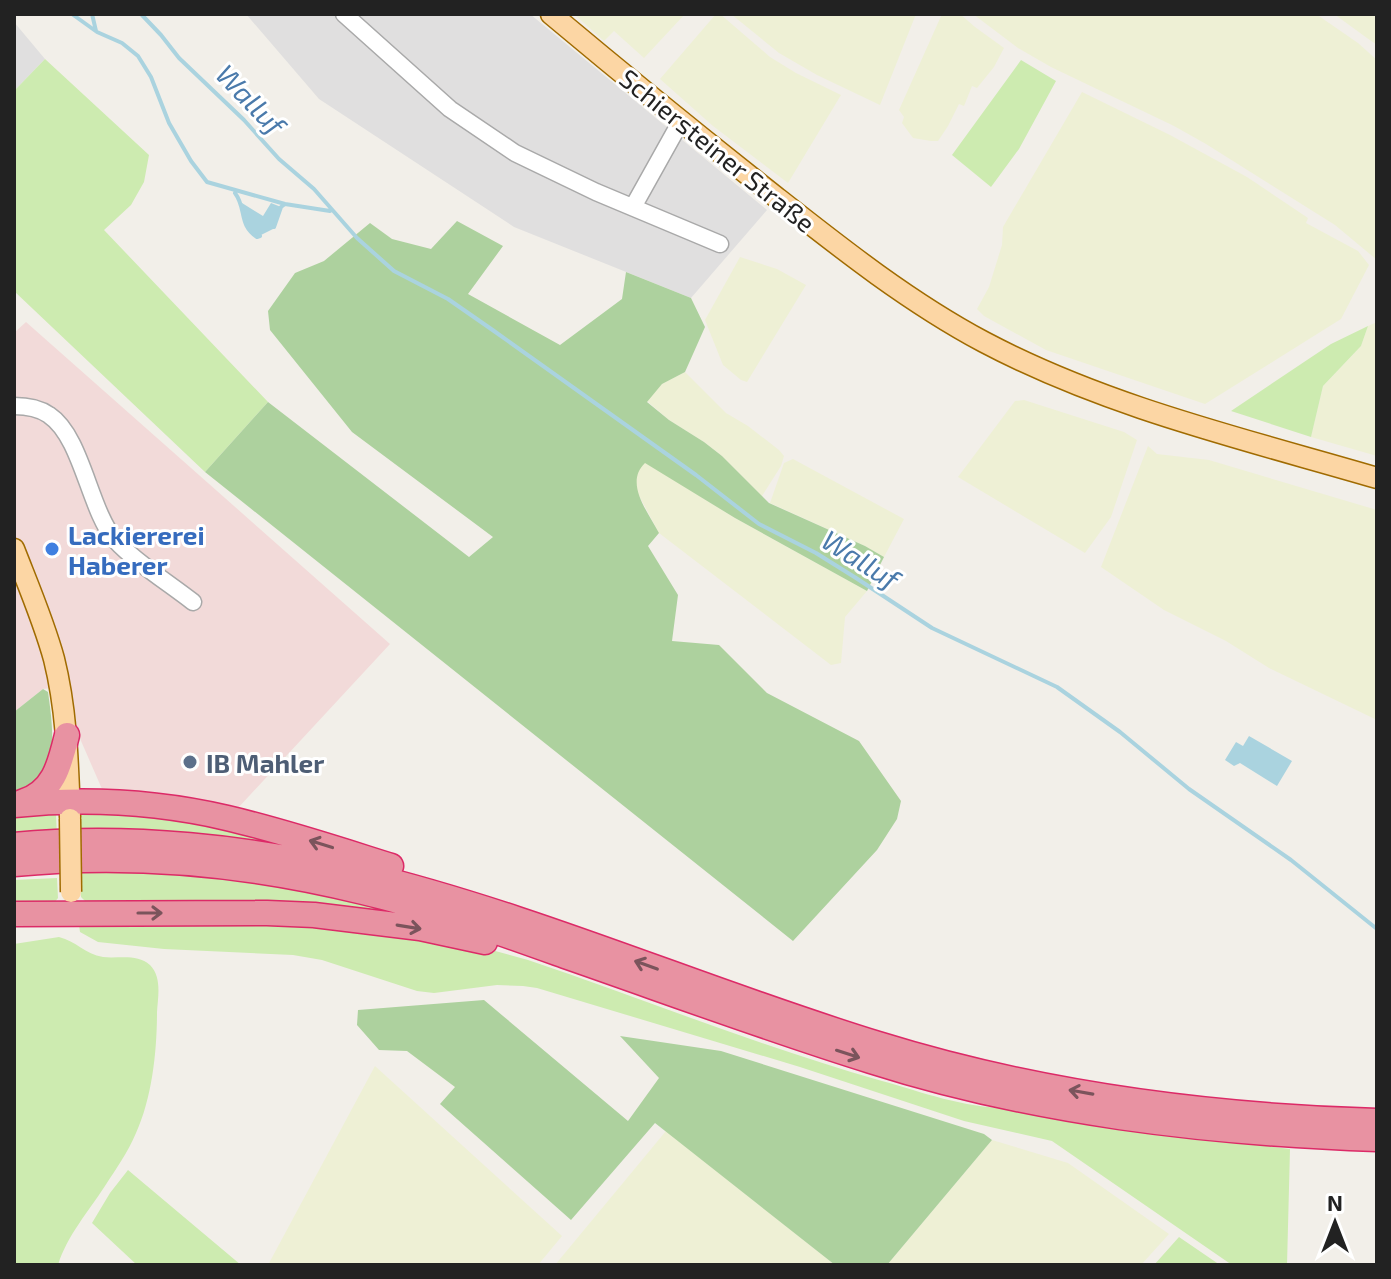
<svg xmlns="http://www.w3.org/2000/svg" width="1391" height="1279" font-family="'Exo 2',sans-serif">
  <rect width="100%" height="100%" fill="#f2efe9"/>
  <!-- residential -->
  <path fill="#e0dfdf" d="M246,14H530L767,210L691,298L514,227L319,99Z
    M14,22L45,59L14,91Z"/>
  <!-- commercial -->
  <path fill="#f2dad9" d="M26,322L390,644L238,808L102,789L78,734L70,686L43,689L14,712V333Z"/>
  <!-- farmland -->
  <path fill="#eef0d5" d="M574,14H685L644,58L614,31L604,41Z
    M716,14H720L770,57L796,73L841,95L788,183L713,126L660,79Z
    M731,14H916L880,105L817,75L779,53Z
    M942,14H960L975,27L1004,48L994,67L977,88L972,86L964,106L959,104L948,126L938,141H931L913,138L902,123L904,117L899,110Z
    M973,14H1316L1358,43L1377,60V260L1335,225L1206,144L1174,126L1051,67L1018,48Z
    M1334,14H1377V45L1367,38Z
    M1082,92L1170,135L1247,177L1308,218L1306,223L1358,251L1369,265L1341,319L1205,404L1046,350L984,316L977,309L989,287L1002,245L1003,227Z
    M740,257L777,269L806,285L747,382L741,380L723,365L705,320Z
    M1377,322V456L1311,437L1323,386L1361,346L1368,326Z
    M685,372L726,413L748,426L779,450L784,456L781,466L762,496L722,456L704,442L669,420L647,401L662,384Z
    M1024,400L1124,432L1137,440L1111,517L1085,553L958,477L1015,401Z
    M1148,446L1157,454L1209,460L1377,510V720L1269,668L1226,641L1164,610L1101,567Z
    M793,459L904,519L884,557L865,546L770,503L784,463Z
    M645,462L735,518L867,591L845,617L841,663L831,665L659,533L635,488L637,471Z
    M375,1066L562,1236L538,1265H268Z
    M666,1131L835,1265H555Z
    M992,1140L1068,1163L1169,1234L1141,1265H887Z"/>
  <!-- grass -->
  <path fill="#cdebb0" d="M45,59L149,155L144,182L131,205L104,230L268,402L205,472L14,291V91Z
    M1021,60L1056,81L1019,149L991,187L952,155Z
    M1368,326L1361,346L1323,386L1311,437L1231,411L1331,344Z
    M14,812L56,814L57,837L14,838Z
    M83,812L188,818L316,849L80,836V815Z
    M80,871H134L217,876L342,898L419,918L87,903L81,897Z
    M57,878L58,898L54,903L14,908V880Z
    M264,919L488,949L528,960C646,1000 762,1047 882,1081C922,1092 964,1108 1007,1108L1124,1128L1290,1149L1287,1265H1232L1052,1141L964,1121L800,1067L537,988L523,986L497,985L434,993L417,991L322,960L293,955L164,949L98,942L80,932L79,925Z
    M59,937C76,941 85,954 103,957C118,959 137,953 150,965C162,977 158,997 157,1012C157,1051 152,1098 136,1133C128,1152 116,1169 105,1186C88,1212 67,1236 58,1265H14V944Z
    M128,1170L241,1265H137L92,1223L110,1193Z
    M1179,1237L1220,1265H1154Z"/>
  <!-- forest -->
  <path fill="#add19e" d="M457,221L503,246L468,294L560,345L622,299L626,272L691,298L705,327L685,372L662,384L647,402L669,420L704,442L722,456L769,503L865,546L884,557L867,591L735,518L645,463C624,483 648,512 659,533L648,546L678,595L672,641L719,645L767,693L859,741L901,801L897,819L877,850L793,941L205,472L268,402L469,557L493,537L352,432L270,330L268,311L295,273L324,261L370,223L392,239L431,249Z
    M43,689L48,692C51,714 58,756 43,775C36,785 24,792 14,801V712Z
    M484,1000L628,1121L659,1078L620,1036L721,1051L984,1134L992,1140L887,1265H835L655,1123L571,1220L440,1104L455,1087L407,1051L379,1050L357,1025L358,1010Z"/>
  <!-- water -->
  <path fill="#aad3df" d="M242,203L263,216L271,203L281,207L273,229L257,237C242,227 243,219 242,203Z
    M1249,736L1292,761L1277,786L1240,763L1234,766L1225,760L1236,742L1243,746Z"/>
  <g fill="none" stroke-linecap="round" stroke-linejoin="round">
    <!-- stream -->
    <path stroke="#aad3df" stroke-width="4" d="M72,14L97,32L122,43L138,56L151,77L169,123L191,161L207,182L285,204L330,211
      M92,14L96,31
      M141,14L161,35L179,58L244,120L279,159L314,189L357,238L394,271L448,299L494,331L696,475L759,524L816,553L856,578L932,628L1057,687L1120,732L1189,789L1291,860L1377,929
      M235,193C247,209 238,224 257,237L260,236
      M274,227L281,207L285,204"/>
    <!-- minor casing -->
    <g stroke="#a9a9a9" stroke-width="19">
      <path id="minor" d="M344,14L450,109L515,153L596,192L720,244
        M633,207L676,130
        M14,406C26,406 39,408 49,415C82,437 89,509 115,540C134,561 170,584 193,602"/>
    </g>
    <!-- major casing -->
    <g stroke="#a06b00" stroke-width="23">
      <path id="major" d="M551,14C625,76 700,137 776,197C842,249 909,302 984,342C1107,407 1244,439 1377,478
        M14,549C28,585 44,622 54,659C67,711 68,764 70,817"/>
    </g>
    <!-- highway casing -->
    <g stroke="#dc2a67" stroke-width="27">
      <path id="highway" d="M22,802C54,792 60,764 67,735
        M14,805C85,798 158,802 227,818C283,831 337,849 391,866
        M14,845C128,834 252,847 363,874C539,917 705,991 878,1044C1039,1094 1208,1116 1377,1121
        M14,864C130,853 250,864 363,892C432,908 498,932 565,956C666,991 768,1029 871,1061C1034,1113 1206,1133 1377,1139
        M14,914L267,913L314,915L420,928L485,942"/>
    </g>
    <!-- minor -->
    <use href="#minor" stroke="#fff" stroke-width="16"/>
    <!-- major -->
    <use href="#major" stroke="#fcd6a4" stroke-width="20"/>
    <!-- highway -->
    <use href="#highway" stroke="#e892a2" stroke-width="24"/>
    <!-- major-bridge casing -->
    <g stroke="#a06b00" stroke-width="23" stroke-linecap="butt">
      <path id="major-bridge" d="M70,819L71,892"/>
    </g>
    <!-- major-bridge -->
    <use href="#major-bridge" stroke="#fcd6a4" stroke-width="20"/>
  </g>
  <!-- one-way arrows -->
  <defs><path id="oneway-shaft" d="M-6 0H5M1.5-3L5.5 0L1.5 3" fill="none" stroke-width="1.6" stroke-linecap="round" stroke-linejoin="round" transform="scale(2)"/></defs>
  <g stroke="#7b545c">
    <use href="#oneway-shaft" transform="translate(321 844) rotate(-163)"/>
    <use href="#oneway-shaft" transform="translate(150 913)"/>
    <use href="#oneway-shaft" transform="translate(409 927) rotate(9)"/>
    <use href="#oneway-shaft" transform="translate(646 965) rotate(-160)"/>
    <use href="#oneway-shaft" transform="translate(848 1054) rotate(18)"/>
    <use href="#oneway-shaft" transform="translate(1081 1092) rotate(-170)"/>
  </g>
  <!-- markers -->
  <circle fill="#3f7fe0" stroke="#fff" stroke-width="3" cx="52" cy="549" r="8"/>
  <circle fill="#5c6f8a" stroke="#fff" stroke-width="3" cx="190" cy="762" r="8"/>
  <g text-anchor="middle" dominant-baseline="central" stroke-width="6" stroke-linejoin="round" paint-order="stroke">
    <!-- street labels -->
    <g font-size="26" fill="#222" stroke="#fff">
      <text transform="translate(718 150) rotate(39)">Schiersteiner Straße</text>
    </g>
    <!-- shop labels -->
    <g font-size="26" font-weight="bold" fill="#366cbe" stroke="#fff" text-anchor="start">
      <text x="68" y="534">Lackiererei<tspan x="68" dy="30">Haberer</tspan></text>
    </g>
    <!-- service labels -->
    <g font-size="26" font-weight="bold" fill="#4e5e75" stroke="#fff" text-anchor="start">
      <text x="206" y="762">IB Mahler</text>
    </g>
    <!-- water labels -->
    <g font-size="28" font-style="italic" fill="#4a7aab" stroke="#fff">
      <text transform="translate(251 99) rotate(46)">Walluf</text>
      <text transform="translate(861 559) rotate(32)">Walluf</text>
    </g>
  </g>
  <!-- border -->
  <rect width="1391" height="1279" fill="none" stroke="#222222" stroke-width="32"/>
  <!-- north arrow -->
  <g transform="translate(1335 1223)" stroke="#ffffff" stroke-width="6" paint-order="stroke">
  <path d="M0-6L14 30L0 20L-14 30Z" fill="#222222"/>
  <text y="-12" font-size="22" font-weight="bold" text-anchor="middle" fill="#222222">N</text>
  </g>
</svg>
